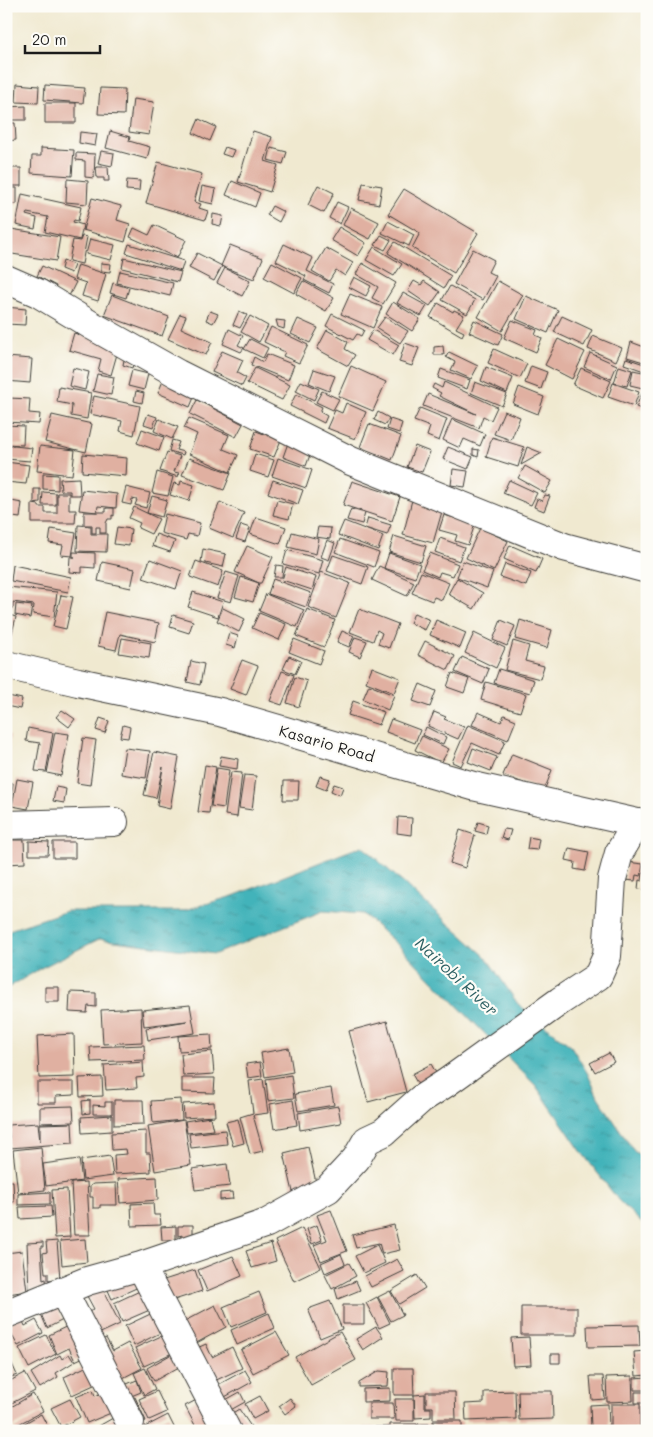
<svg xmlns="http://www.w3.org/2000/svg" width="653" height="1437" font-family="Mali,sans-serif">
  <defs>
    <pattern id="water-ripples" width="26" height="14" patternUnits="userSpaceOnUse" patternTransform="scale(1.25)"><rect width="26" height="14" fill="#42b3ba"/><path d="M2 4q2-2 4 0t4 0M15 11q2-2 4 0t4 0" fill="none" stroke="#369196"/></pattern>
  </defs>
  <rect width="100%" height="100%" fill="#fdfcf7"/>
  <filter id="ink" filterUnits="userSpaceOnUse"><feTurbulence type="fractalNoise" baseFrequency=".02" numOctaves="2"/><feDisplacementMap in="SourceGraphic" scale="10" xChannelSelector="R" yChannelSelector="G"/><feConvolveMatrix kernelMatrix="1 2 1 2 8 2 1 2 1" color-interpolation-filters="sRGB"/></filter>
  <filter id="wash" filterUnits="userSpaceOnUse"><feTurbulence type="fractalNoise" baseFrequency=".0096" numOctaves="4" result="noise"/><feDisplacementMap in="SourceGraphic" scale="20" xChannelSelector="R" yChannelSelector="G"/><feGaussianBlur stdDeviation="1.12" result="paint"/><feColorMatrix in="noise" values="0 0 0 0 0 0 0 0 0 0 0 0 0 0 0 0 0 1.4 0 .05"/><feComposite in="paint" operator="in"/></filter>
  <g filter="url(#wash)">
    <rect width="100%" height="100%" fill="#f0e9d0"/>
    <!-- water -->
    <path fill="url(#water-ripples)" stroke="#2f686b" d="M362,846L486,957L518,1004L571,1046L588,1074L598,1097L634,1151L647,1160V1228L619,1201L583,1154L536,1086L399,946L363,914L323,911L215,954L99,939L41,968L6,989V931L67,911H182L233,896Z"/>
    <g id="blocks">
      <!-- building -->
      <path fill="#e0b0a1" d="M6,77H10L11,101H6Z
        M17,84L39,86L38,103L16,102Z
        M45,85L85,88L83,103L44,100Z
        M100,88L125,89L124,115L98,114Z
        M133,99L154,102L149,135L129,132Z
        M45,103H76V123H45Z
        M26,106V120H6V107Z
        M199,119L216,127L210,141L193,133Z
        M6,123H15L16,140L6,141Z
        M110,131L130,137L129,141L150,147L147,159L106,148Z
        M253,131L272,137L265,161L278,165L270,192L238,182Z
        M80,132L97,134L95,146L79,143Z
        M225,147L234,150L231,157L222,154Z
        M41,148L74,150L72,176L31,173L32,156H41Z
        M271,148L287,152L283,164L268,160Z
        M101,151L114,153L112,166L98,163Z
        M76,153L95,154L94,178L85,177V161L76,160Z
        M158,162L202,174L194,202L201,204L199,208L208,211L205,220L146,203Z
        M96,167H108L109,181H104V178H97Z
        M6,168H21V186H6Z
        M67,179L88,181L87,204L66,202Z
        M127,180L140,181L139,191L126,190Z
        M232,181L260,193L255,207L226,195Z
        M363,183L382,186L379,204L359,200Z
        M318,185L334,193L324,213L308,205Z
        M202,186L216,189L213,204L199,201Z
        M6,188H17V204H10V221H6Z
        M404,189L478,233L454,273L412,248L420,233L388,214Z
        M22,194L81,207L78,221L74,220L73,222L83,225L80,240L45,232L48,217L27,213L26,215L37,218L35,229L16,225Z
        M92,198L121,206L117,220L130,224L125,242L83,230Z
        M337,202L348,207L340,224L329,218Z
        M272,206L284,212L279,222L267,215Z
        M351,208L379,222L370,239L343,225Z
        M213,214L223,216L221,226L212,224Z
        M388,221L414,235L409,246L382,233Z
        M154,225L186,240L177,258L130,237L134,228L149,235Z
        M339,227L366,243L358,256L331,240Z
        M11,229L60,237L56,261L6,253Z
        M381,235L391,240L385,250L375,245Z
        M82,236L87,237L82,264L69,261L73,240L80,241Z
        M90,239L115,245L111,260L86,254Z
        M395,242L451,276L444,288L388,253Z
        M129,244L184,261L181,271L126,253Z
        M284,244L313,258L307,271L333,284L329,293L304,280L306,276L276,261Z
        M230,245L263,258L254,279L221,266Z
        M374,247L402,264L394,276L366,260Z
        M326,248L353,263L345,276L336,270L329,281L312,271Z
        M473,249L494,260L488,272L496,276L483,300L454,284Z
        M197,253L222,266L214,281L189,268Z
        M124,258L181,272L178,282L122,268Z
        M63,261L74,265L71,273L61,269Z
        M272,262L302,278L294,293L264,277Z
        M101,263L111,264L110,272L101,271Z
        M362,263L396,283L383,304L372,298L378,287L356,274Z
        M78,265L106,274L98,301L82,296L86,283L74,279Z
        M42,266L76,282L69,296L54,289L56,286L37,276Z
        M225,268L250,281L242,296L217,283Z
        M120,271L173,283L170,296L117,283Z
        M354,277L371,286L366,296L349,287Z
        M303,281L334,298L326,311L296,294Z
        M414,281L421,285L424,281L440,292L430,306L408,291Z
        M498,281L523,295L502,331L478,317Z
        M113,283L129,288L126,298L110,293Z
        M450,286L475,300L467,314L442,300Z
        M403,293L427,306L421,316L397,303Z
        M350,294L382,307L373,328L341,314Z
        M112,295L169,317L162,336L104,315Z
        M526,296L558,310L548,333L516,319Z
        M393,302L420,319L412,331L386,314Z
        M438,303L453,312L454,310L464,315L456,328L464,332L462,336L430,317Z
        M6,307L26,309L25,325L6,324Z
        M210,311L218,314L213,323L206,320Z
        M239,311L247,315L240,328L233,325Z
        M180,314L186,316L181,328L212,342L206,355L168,339Z
        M332,314L364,330L361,336L357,334L353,340L326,326Z
        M250,316L268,326L259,342L241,332Z
        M562,316L592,330L584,346L554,332Z
        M385,317L408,331L400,343L377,328Z
        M298,319L318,328L310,343L291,334Z
        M276,320L285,321L284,329L278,327Z
        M474,320L503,334L498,345L469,332Z
        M512,320L537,330L535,335L542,338L536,352L504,338Z
        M271,327L308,345L299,363L283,356L285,352L264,342Z
        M229,329L243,336L238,345L244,348L241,352L223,344Z
        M327,330L348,342L345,349L355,355L348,366L317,349Z
        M373,330L399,345L393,355L367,340Z
        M74,333L119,347L111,375L98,371L101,359L69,350Z
        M593,336L622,348L616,361L588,349Z
        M250,339L268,348L263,358L244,349Z
        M558,339L585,352L572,379L545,365Z
        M631,342L647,348V363L627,357Z
        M405,343L419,348L412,366L399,362Z
        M443,346L444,355H434V347Z
        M494,349L527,364L520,378L488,363Z
        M222,351L243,360L237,373L246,378L242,386L212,372Z
        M449,352L478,366L471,379L451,370L455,362L446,357Z
        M590,353L617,365L611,379L584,367Z
        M267,354L294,365L288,380L251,365L254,357L263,362Z
        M125,355L135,357L132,368L123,365Z
        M6,357L32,359L30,383L6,381Z
        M626,358L647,365V372L624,364Z
        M351,366L386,382L373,411L338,396Z
        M531,366L547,372L541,389L525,383Z
        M619,366L632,370L627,386L614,383Z
        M486,367L513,378L507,393L481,381Z
        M73,368L89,372L85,390L69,386Z
        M255,368L290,385L282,400L247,383Z
        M581,368L611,381L603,398L573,385Z
        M314,369L335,376L329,391L309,383Z
        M441,369L470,380L467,389L438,378Z
        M132,370L148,374L144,390L128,386Z
        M633,370L647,373V389L630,385Z
        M97,374L114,377L111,395L93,391Z
        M163,381L195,395L190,407L158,393Z
        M301,381L319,389L314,400L296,391Z
        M444,382L497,407L491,420L483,416L479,428L423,406L428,394L476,414L439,396L441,393L432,388L434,384L442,388Z
        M475,382L507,394L502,406L471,393Z
        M613,383L639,392L634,406L608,397Z
        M59,387L91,393L87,419L71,416L72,405L57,402Z
        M519,387L544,397L538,414L513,404Z
        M136,391L144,393L142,403L134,401Z
        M322,391L339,399L333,410L316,402Z
        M642,393L647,395L646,411L636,407Z
        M296,394L322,407L320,412L327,416L324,423L290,406Z
        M94,396L140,406L134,435L120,431L122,421L90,414Z
        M9,398L30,399L29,413L40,414L39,424L7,422Z
        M197,400L243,424L236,437L190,414Z
        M346,403L366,412L355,439L327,428L335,410L342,413Z
        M420,408L447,419L439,441L427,436L430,427L414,421Z
        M504,411L520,417L511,440L494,434Z
        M378,412L389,418L385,425L374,420Z
        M148,414L157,417L153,427L144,424Z
        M52,415L92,424L86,452L45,442Z
        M189,418L229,435L223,449L238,455L230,472L189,454L197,434L184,428Z
        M159,419L178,427L172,439L154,431Z
        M390,419L402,423L399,433L387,429Z
        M452,419L485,434L480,446L464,439L460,448L443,440Z
        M369,424L401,436L392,460L360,447Z
        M6,425L24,426L23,445L6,444Z
        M142,429L164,437L159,451L137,443Z
        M256,431L281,440L274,457L250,449Z
        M492,437L524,447L518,467L486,457Z
        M172,440L179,442L176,450L184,452L183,455L169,451Z
        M288,443L311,452L306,466L283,457Z
        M6,445L32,448L30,461L6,459Z
        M40,446L75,450L72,475L37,471Z
        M415,446L430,452L422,472L407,467Z
        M448,447L473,457L468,469L443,459Z
        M527,447L542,453L521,465Z
        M473,449L479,450L478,457L473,455Z
        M167,452L180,456L174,472L179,473L178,477L160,471Z
        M83,454L127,458L126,476L82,472Z
        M255,454L274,460L268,477L250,471Z
        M189,458L231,473L224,490L182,475Z
        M278,458L312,470L306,488L272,476Z
        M6,462L29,465L26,484L6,482Z
        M525,466L552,481L545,493L518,478Z
        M453,469L468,471L465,487L451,485Z
        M157,472L173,477L168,496L152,493Z
        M43,474L58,475V490L43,489Z
        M79,478L80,495H70V491H61L60,479Z
        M273,480L303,490L298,504L268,493Z
        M509,480L537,493L531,505L503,493Z
        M181,481L194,485L189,501L170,495L174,483L180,485Z
        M352,481L400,497L392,521L343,505Z
        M126,487L150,493L146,508L135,505L137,500L132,499L131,505L122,503Z
        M34,489H40V502L34,503Z
        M82,490L117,494L116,508L98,506L97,512L79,510Z
        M43,492L56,493V505H42Z
        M57,493H69V510H76L75,523H32V504L39,505V507H45V513H57Z
        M545,495L550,496L544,511L534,507L537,499L542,501Z
        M152,496L167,500L162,517L147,513Z
        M6,500L22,503L20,518L6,516Z
        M277,500L293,504L289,519L273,515Z
        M412,500L443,508L433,543L403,535Z
        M220,502L244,513L233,538L209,528Z
        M134,507L159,519L151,534L138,528L140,523L129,518Z
        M106,508H114V516L112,515V519H108L106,523V533H100V527H96V533H92V525H84V512H106Z
        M351,509L365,513L362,524L347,520Z
        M165,514L200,523L197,536L188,534L186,540L161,533Z
        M444,515L475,524L468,545L455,541L457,535L439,530Z
        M256,517L286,527L280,544L250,534Z
        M368,518L391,525L387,535L365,528Z
        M344,521L383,536L378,550L338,535Z
        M78,525L91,526V534H107L106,552L77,551Z
        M241,525L250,528L245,542L236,539Z
        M117,527L131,529L129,546L114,544Z
        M318,527L331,528L330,539L316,537Z
        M480,528L508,541L494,571L466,558Z
        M51,529L76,533L72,556L61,555L63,545L49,543Z
        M292,532L319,539L316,554L288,547Z
        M156,534L175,541L170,552L152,546Z
        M394,536L426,546L421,562L389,552Z
        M440,538L464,547L459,561L435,552Z
        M340,539L379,553L374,567L335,552Z
        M327,540L335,543L329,560L321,557Z
        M510,545L542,559L536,573L504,559Z
        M247,546L273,557L261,583H259L253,602L235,597L241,577L259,583L235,572Z
        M203,549L226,554L223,567L201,562Z
        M287,550L323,560L319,574L283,564Z
        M73,552L95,553V568L82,567V573L69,572L70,557H75H73Z
        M389,553L420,564L415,578L384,568Z
        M430,553L458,564L453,576L440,572L438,577L422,570Z
        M333,555L368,567L362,584L327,571Z
        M150,559L182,571L176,589L143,578Z
        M196,561L223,571L218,587L190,577Z
        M463,561L493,572L487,588L457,577Z
        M102,562L135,569L131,588L98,581Z
        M505,564L531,573L526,586L500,577Z
        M13,565L71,577L68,592L11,581Z
        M276,565L283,566L282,577H274Z
        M379,566L414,582L407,596L372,580Z
        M286,567L316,577L312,590L282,580Z
        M226,572L239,576L231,602L217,598Z
        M321,572L350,583L336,618L308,607Z
        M421,572L449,583L442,600L434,597L432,601L412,593Z
        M457,578L483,593L474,609L448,594Z
        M273,579L311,593L306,607L268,594Z
        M8,587L57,592L54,617L33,614L34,605L13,602V608L6,607Z
        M193,592L223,602L218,617L188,607Z
        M266,594L304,610L297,627L259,611Z
        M61,595L73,597L66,629L53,626Z
        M16,604L32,606L30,618L15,615Z
        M223,608L245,619L239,632L217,621Z
        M307,609L335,620L324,647L296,636Z
        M359,609L398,624L389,648L378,644L382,633L377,630L373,641L350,632Z
        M105,612L159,623L155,642L120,634L116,650L98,646Z
        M259,613L286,624L279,640L252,628Z
        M414,613L430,620L425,630L410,623Z
        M6,614L16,617L9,645L6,644Z
        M173,615L193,621L189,633L170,627Z
        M436,620L466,633L460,648L430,635Z
        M501,620L515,626L507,646L493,640Z
        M520,620L552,630L547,648L515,639Z
        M342,631L354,636L349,647L337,642Z
        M229,633L238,636L235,648L226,645Z
        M474,633L505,648L496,668L465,653Z
        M355,637L367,641L360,657L349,652Z
        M122,638L151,643L149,658L119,653Z
        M294,639L324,651L319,664L289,652Z
        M425,641L455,656L448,670L418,655Z
        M513,641L529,646L525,661L544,666L540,679L505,670Z
        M289,656L301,661L295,674L283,669Z
        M462,657L489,669L483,684L455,672Z
        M242,660L258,666L246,695L230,689Z
        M191,661L204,664L200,685L187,682Z
        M372,667L400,678L394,693L366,682Z
        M499,669L534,680L530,693L494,683Z
        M282,671L294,675L282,705L270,701Z
        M452,673L469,679L464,693L447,687Z
        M295,677L307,681L299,707L287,703Z
        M486,682L526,694L520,712L481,700Z
        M420,684L436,691L430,707L413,701Z
        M369,685L394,695L388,710L363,699Z
        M8,696L22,699L20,709L6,706Z
        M353,701L384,712L379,725L348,715Z
        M62,710L75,719L69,727L56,717Z
        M434,712L446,717L444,719L464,727L458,739L428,726Z
        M478,712L501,722L504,715L516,720L508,740L472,725Z
        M100,718L109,721L105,733L96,730Z
        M391,719L420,730L415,743L386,732Z
        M123,725L130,727L128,738L120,737Z
        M468,725L505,741L499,755L472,743L461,766L452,762Z
        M426,727L446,737L443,744L423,735Z
        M28,728L53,733L46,772L35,771L40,743L26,741Z
        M55,732L69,734L61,776L47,773Z
        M6,735H10L7,753H6Z
        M422,736L449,749L441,763L415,750Z
        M83,738L96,740L90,785L77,783Z
        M125,748L150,751L146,778L121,774Z
        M473,748L497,757L491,771L468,762Z
        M154,752L179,757L170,809L157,806L163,767L156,798L144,795Z
        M512,754L552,770L544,791L503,775Z
        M221,756L238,759L237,769L219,766Z
        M205,765L216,767L209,813L198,812Z
        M217,768L229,770L224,808L211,806Z
        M231,772L242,773L237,817L225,815Z
        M244,775L256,776L252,810L239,808Z
        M320,776L330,779L326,790L316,786Z
        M17,779L33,782L28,809L12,806Z
        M284,781H299L298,800H283Z
        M6,782L13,783L11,799L6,798Z
        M334,784L343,787L340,795L331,791Z
        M56,787L66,789L64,803L53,801Z
        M398,817L412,818L411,835L397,833Z
        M478,822L488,825L486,834L475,831Z
        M504,829L511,830L508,840L501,838Z
        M460,830L475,835L465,868L450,863Z
        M529,837L539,839L537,850L527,849Z
        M6,840H24L25,863L6,864Z
        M29,841L49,842L48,855H29Z
        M53,842H75V858H53Z
        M569,848L589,852L585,871L574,869L575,862L566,860Z
        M627,862L643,864L641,876L636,875L635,881L625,880Z
        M643,873H647V890L638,889L639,880L642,881Z
        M45,987H59V1002H45Z
        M70,992L96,993V1007L88,1006L87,1013L69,1012Z
        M190,1005L195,1033L148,1040L146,1028L187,1021L144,1026L142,1010Z
        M141,1008L142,1042L103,1044L101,1010Z
        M387,1021L406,1092L368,1102L349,1031Z
        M74,1034L75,1077L39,1078L37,1036Z
        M211,1034L212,1049L179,1051L178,1036Z
        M144,1045L145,1060L91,1062L90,1047Z
        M289,1048L293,1072L265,1077L261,1053Z
        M212,1051L214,1074L183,1076L181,1054Z
        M609,1053L614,1062L595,1072L590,1063Z
        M143,1062L144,1077L136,1078L137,1088L106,1090L104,1065Z
        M260,1062L262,1076L248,1078L246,1064Z
        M431,1064L440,1080L421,1090L412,1074Z
        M291,1075L294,1098L268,1101L266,1079Z
        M102,1077L103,1096L80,1097L79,1078Z
        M182,1078H215L214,1093L182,1092Z
        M263,1079L268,1113L253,1115L263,1151L250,1154L240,1117L253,1113L249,1081Z
        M37,1082H74V1095L56,1096V1103H37Z
        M331,1088L334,1105L298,1111L295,1094Z
        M181,1099L182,1120L153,1123L151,1101Z
        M90,1100V1113L83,1114L82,1101Z
        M114,1100H143L144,1124L114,1125Z
        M293,1100L297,1125L274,1129L270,1104Z
        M105,1102H112V1114H93V1105L105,1106Z
        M214,1102L215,1116L184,1118L183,1104Z
        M73,1106L74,1122L40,1123V1107Z
        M338,1106L341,1123L300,1130L298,1113Z
        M112,1115V1131L82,1133L81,1117Z
        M210,1117L213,1130L187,1133L185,1121Z
        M238,1119L244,1143L233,1146L226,1122Z
        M184,1120L191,1165L155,1171L148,1126Z
        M38,1123L40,1142V1124L72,1123L73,1143L10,1148L8,1125Z
        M225,1130L227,1144L191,1148L189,1134Z
        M146,1131V1153H150L151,1172L115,1174L114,1155L127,1154L126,1149L112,1150L111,1133Z
        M41,1147L45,1190L18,1193L13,1150Z
        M308,1147L317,1187L293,1192L284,1153Z
        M110,1156L113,1176L83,1180L81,1160Z
        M79,1159L82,1181L46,1186L43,1164Z
        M227,1164L230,1186L195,1190L192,1169Z
        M157,1177L158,1200L120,1203L118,1179Z
        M6,1181H13L14,1202L6,1203Z
        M87,1182L90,1235H74L71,1183Z
        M116,1183L117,1205H100V1208H93V1197H90V1186L93,1184Z
        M67,1189L70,1237L55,1238L52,1190Z
        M50,1192V1204L18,1205V1194Z
        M232,1192L233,1199L220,1200V1193Z
        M153,1203L154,1215H160L161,1225L132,1226L131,1204Z
        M51,1206L52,1217L20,1219L19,1207Z
        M331,1210L347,1251L321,1261L314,1245L327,1240L317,1215Z
        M183,1225H193V1235H189V1239H183V1235L178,1236V1226H183Z
        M317,1225L322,1240L312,1244L307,1229Z
        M394,1225L400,1250L382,1254L379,1243L356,1248L352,1235Z
        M176,1226V1240H162L161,1227Z
        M302,1228L321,1268L294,1281L275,1241Z
        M85,1239L87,1262L62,1265L60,1241Z
        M57,1241L60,1279L48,1280V1273H45L43,1253L47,1252L46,1242Z
        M43,1242V1247H41L43,1280L46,1279L47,1289L29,1290L27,1243Z
        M271,1243L276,1261L252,1268L246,1251Z
        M377,1245L385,1263L364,1273L355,1256Z
        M22,1251L27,1291L8,1294L6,1253Z
        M341,1254L345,1264L325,1273L321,1263Z
        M233,1256L242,1276L207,1291L198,1270Z
        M397,1259L404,1271L371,1287L365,1276Z
        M349,1263L356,1276L332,1289L325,1275Z
        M195,1270L202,1291L168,1302L161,1281Z
        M138,1274L143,1285L112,1299L107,1288Z
        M417,1275L425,1288L399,1304L391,1291Z
        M356,1281L360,1290L338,1299L335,1289Z
        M102,1288L120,1324L94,1336L89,1312L94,1309L87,1296Z
        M144,1289L152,1309L122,1322L114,1303Z
        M390,1291L403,1315L391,1321L378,1297Z
        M259,1292L267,1312L231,1327L223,1307Z
        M377,1297L390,1323L379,1328L366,1303Z
        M330,1301L342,1329L320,1338L308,1309Z
        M215,1305L226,1327L191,1346L179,1324Z
        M343,1305H364V1324H343Z
        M57,1307L63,1320L47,1328L41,1314Z
        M521,1307H577V1335H521Z
        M161,1309L170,1328L134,1346L125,1326Z
        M269,1313L275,1328L237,1345L231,1330Z
        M21,1317L25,1326L36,1320L43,1333L18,1346L6,1325Z
        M74,1323L88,1355L75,1361L69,1348L57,1354L49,1335Z
        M639,1325L640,1346L588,1347L587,1326Z
        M376,1327L383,1337L363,1350L356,1339Z
        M172,1331L181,1349L144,1366L135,1348Z
        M276,1332L289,1355L253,1373L241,1350Z
        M340,1332L356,1360L311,1385L295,1357Z
        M46,1335L56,1354L29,1368L19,1348Z
        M529,1337L531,1365L513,1366L511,1338Z
        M106,1338L113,1351L128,1343L142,1368L119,1380L98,1342Z
        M206,1344L212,1357L232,1347L242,1368L210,1383L195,1349Z
        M179,1350L186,1363L154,1381L147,1368Z
        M647,1351V1375L636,1376L634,1352Z
        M69,1354L74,1362L56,1373L58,1377L40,1388L31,1373L60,1355L62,1359Z
        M551,1354H560V1363H551Z
        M8,1355L17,1375L6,1379V1356Z
        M96,1362L105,1380L72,1395L64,1377Z
        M145,1368L155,1389L144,1395L134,1373Z
        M394,1368H413L414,1395H394Z
        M245,1370L252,1382L223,1398L216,1386Z
        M379,1371L389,1372L388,1386L359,1387V1383Z
        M25,1373L35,1391L6,1406V1383Z
        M590,1376H603L605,1399L592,1400Z
        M632,1376L633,1401L607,1402L606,1377Z
        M647,1377V1390H634V1378Z
        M137,1380L141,1392L124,1399L119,1387Z
        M390,1388V1401L363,1402V1389Z
        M93,1390L95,1396L109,1390L118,1410L87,1423L76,1397Z
        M157,1391L167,1412L149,1420L139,1399Z
        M515,1391L516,1419L466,1421L465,1404L484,1403V1392Z
        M518,1391H552L553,1419L519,1420Z
        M240,1392L245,1402L227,1412L222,1402Z
        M426,1392H455L456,1419H433V1407H426Z
        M635,1392H647V1403H635Z
        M33,1394L43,1411L13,1427L6,1415V1410Z
        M425,1394V1408H431V1417L415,1418L414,1395Z
        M204,1396L217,1431H198L185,1406Z
        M260,1396L268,1411L253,1419L245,1404Z
        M135,1397L146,1421L136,1425L126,1401Z
        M290,1398L296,1406L285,1414L279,1406Z
        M70,1399L80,1417L61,1427L51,1408Z
        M395,1399H414V1421H396Z
        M369,1403H393L394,1419H369Z
        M608,1404L609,1426L591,1427L590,1405Z
        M611,1404H640V1429H611Z
        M239,1409L254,1431H235L226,1417Z
        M41,1414L50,1431H15L14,1429Z
        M120,1414L129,1431H90Z
        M168,1415L176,1431H143L141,1429Z
        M433,1421H462V1431H434Z
        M390,1424H417V1431H390Z
        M418,1424H430L431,1431H418Z
        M363,1427H389V1431H363Z"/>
    </g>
  </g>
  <g filter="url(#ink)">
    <use href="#blocks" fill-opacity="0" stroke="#3c3b37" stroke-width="1"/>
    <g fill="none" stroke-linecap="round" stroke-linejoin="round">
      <!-- minor casing -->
      <g stroke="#3c3b37" stroke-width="30">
        <path id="minor" d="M6,279L38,293L91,325L178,374L351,461L564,547L647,569
          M6,825L114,822
          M141,1266L227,1431
          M63,1291L130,1422
          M6,1314L87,1281L141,1266L267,1223L328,1189L356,1159L367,1140L384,1132L421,1099L446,1083L560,1001L598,976L607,956L612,879L619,853L637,823"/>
      </g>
      <!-- tertiary casing -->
      <g stroke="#3c3b37" stroke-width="30">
        <path id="tertiary" d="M6,665L78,682L220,712L473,786L637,823H647"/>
      </g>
      <!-- minor -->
      <use href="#minor" stroke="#fff" stroke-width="28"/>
      <!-- tertiary -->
      <use href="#tertiary" stroke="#fff" stroke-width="28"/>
    </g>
  </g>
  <g text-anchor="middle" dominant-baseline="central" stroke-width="4.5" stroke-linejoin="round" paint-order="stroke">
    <!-- street labels -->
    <g font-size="15" fill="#1c1c1c" stroke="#fdfcf7">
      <text transform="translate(327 743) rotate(16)">Kasario Road</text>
    </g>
    <!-- water labels -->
    <g font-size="16" font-style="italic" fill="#2d6063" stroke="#fdfcf7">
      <text transform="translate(457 976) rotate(43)">Nairobi River</text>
    </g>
  </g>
  <!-- margin -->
  <rect width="653" height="1437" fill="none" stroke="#fdfcf7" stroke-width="25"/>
  <!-- scale -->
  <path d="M25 45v8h75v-8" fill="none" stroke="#1c1c1c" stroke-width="2.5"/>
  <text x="32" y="45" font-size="15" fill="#1c1c1c" stroke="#fdfcf7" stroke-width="4" paint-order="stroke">20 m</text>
</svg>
